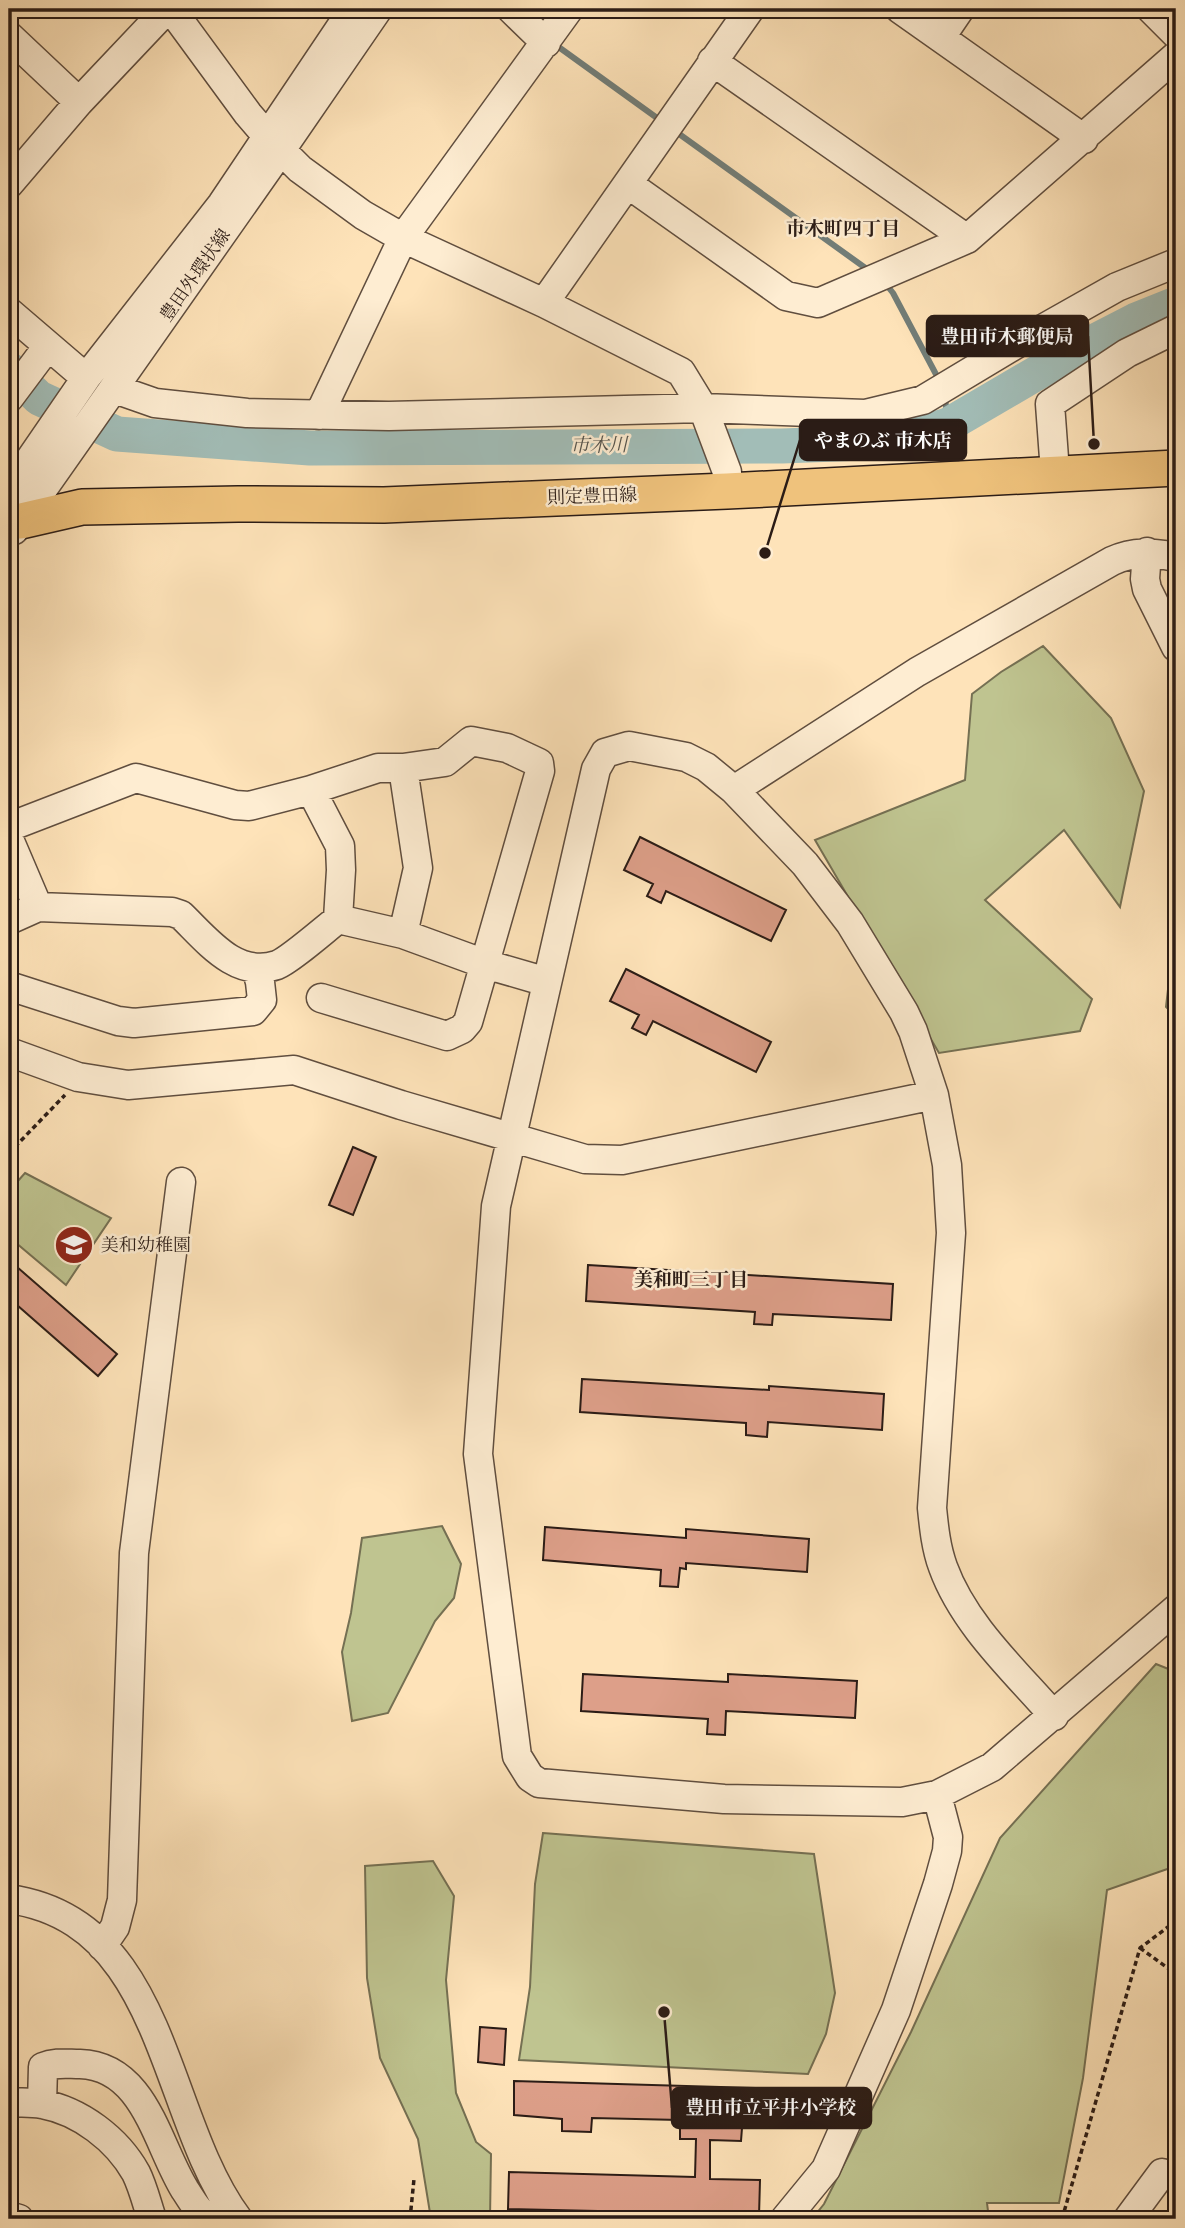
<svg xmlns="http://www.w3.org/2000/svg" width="1185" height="2228" font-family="'Libre Caslon Text','Noto Serif JP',serif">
  <rect width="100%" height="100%" fill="#fee3b9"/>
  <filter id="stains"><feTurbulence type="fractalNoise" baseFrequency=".00286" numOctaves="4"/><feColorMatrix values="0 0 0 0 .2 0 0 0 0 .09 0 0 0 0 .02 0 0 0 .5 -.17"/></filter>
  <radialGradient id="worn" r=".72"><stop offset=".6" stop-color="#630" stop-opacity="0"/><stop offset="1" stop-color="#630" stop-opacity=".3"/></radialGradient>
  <!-- green -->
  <path fill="#bfc490" stroke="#757053" stroke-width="2" d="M1043,646L1111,718L1144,791L1120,907L1064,830L985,900L1092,999L1080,1031L939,1053L815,840L965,780L972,694L1001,672Z
    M1170,972L1176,978V1017L1166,1007Z
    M25,1173L111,1218L66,1285L9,1237V1191Z
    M442,1526L461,1564L454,1598L435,1621L388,1713L352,1721L342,1652L351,1613L362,1538Z
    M1156,1664L1176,1672V1866L1107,1890L1083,2078L1059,2203H987L989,2219H812L824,2204L911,2032L1000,1838Z
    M543,1833L814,1854L835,1993L826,2034L808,2074L519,2060L530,1987L535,1884Z
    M433,1861L454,1896L446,1980L456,2093L476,2142L491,2154L490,2219H431L418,2139L380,2058L367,1978L365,1866Z"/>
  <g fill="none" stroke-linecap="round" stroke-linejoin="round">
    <!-- stream -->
    <path stroke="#727d77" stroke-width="6" d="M560,48L664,123
      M675,131L871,272
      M885,283L893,293L939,380
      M945,397L948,425"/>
    <!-- river -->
    <path stroke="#a2bdb7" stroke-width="35" d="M9,369L39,398L117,434L310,448L782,446L890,442L948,425L1066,356L1136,320L1176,304"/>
  </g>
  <!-- building -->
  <path fill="#dd9f89" stroke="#2b1c16" stroke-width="2" d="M640,837L786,910L771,941L666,891L661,903L647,896L653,884L624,870Z
    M626,969L771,1042L756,1072L653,1021L646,1035L632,1028L639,1015L610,1001Z
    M353,1147L376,1157L353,1215L329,1205Z
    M9,1260L117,1354L98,1376L9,1298Z
    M588,1265L893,1284L891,1320L773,1314L772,1325L754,1324L755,1312L586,1301Z
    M582,1379L769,1390V1386L884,1394L882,1430L768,1422L767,1437L746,1435V1423L580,1412Z
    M545,1527L686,1538V1529L809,1539L807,1572L686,1563V1569L680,1568L678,1587L660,1586L661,1570L543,1560Z
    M583,1674L728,1682V1674L857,1681L855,1718L726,1711L725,1735L707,1734L708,1719L581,1711Z
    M480,2027L506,2029L504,2065L478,2062Z
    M514,2081L790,2089L789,2124H763V2128H742L741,2141L710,2140V2179L760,2180L759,2216L722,2215V2219H681V2214L616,2212V2219H597V2211L508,2209L509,2172L695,2177L696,2139H680V2120L592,2118L591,2132L562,2131V2119L514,2115Z"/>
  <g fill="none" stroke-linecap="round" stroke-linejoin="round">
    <!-- minor casing -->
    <g stroke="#604e3f" stroke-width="31">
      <path id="minor" d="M171,9L248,114L266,135L300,169L363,215L403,238L544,303L681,372L703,408L727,472V491
        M511,9L546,43
        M900,9L1084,139
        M1151,9L1176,34
        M9,36L79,102
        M941,37L960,9
        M712,61L967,239
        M9,184L79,102L167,9
        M628,184L786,296L818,303L967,239L1176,56
        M544,303L750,9
        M9,312L86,378
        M115,389L155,403L247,413L389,416L703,408L865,414L923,400L1023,340L1117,287L1176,263
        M9,398L48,346
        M319,415L403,238L569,9
        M1055,472L1050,404L1127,353L1176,329
        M9,490L86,378L222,204L353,9
        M14,530L281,150L378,9
        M1147,552L1145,579L1147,589L1176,647
        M1176,557C1152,553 1135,550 1112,561L917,672L734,790L706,767L686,757L629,746L605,753L596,769L496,1206L478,1454L517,1756L530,1777L539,1783L724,1799L902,1802L937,1795L992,1767L1176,1609
        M311,790L340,846L341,870L338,919
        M734,790L805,864L850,923L904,1012L913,1031L934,1095L947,1165L951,1233L932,1508C934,1528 936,1548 943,1567C964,1625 1015,1671 1054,1716
        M9,827L136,778L235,805L249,806L311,790L378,768H403L445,762L471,741L507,748L539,763L540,771L468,1022L462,1029L447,1036L321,998
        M9,839L38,907
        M9,920L38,907L172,912L181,915C207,940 236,979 277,965C290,960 325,929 338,919L403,934L485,964L547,982
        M403,934L418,868L403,768
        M9,986L118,1021L134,1023L253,1011L262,1000L260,982L256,968
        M9,1052L78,1077L128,1085L294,1070L401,1105L585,1159L622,1160L934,1095
        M9,1899C167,1921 161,2116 238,2219
        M102,1946L115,1927L122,1900L134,1553L181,1182
        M9,2102C19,2103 31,2102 42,2104C80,2111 117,2139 136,2173C143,2187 147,2204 152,2219
        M42,2104L43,2067C55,2062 67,2064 80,2064C145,2066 157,2145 185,2190C193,2202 198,2212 209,2219
        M9,2216L19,2219
        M785,2219L826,2169L896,2010L938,1884L947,1851L948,1837L937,1795
        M1128,2219L1162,2173"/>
    </g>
    <!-- major casing -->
    <g stroke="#2b1c16" stroke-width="38">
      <path id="major" d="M9,521H21L82,507L238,504L384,505L727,491L1176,468"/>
    </g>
    <!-- path -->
    <path stroke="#2b1c16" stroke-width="3.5" stroke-dasharray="5 3.5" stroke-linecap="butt" d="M9,1153L65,1095
      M1140,1948L1176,1974
      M410,2219L414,2179
      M1062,2219L1140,1948L1176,1921"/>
    <!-- minor -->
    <use href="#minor" stroke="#feedd2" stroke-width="28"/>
    <!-- major -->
    <use href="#major" stroke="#efc27c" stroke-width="35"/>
  </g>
  <!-- icons -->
  <defs>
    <g id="school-disc" transform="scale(2.0125)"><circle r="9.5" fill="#8f2418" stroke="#feedd2"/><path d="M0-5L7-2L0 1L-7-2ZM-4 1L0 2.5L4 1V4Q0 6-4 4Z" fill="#fff"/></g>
  </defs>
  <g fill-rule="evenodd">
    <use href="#school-disc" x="74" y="1245"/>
  </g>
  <g text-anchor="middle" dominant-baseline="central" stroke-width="5" stroke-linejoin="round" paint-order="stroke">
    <!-- street labels -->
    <g font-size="18" fill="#2b1c16" stroke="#feedd2">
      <text transform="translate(195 275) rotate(-55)">豊田外環状線</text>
      <text transform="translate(592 496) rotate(-2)">則定豊田線</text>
    </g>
    <!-- poi labels -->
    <g font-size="18" fill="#2b1c16" stroke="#feedd2" text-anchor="start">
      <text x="101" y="1245">美和幼稚園</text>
    </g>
    <!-- neighbourhood labels -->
    <g font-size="19" font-weight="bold" fill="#2b1c16" stroke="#feedd2">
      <text x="843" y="228">市木町四丁目</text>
      <text x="691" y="1279">美和町三丁目</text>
    </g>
    <!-- water labels -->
    <g font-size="19" font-style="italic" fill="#55544e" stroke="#feedd2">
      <text transform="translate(599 445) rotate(-1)">市木川</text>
    </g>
  </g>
  <!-- callouts -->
  <path fill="none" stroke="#2b1c16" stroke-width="2.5" d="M1094 444L1088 336M765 553L800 440M664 2012L672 2108"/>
  <g fill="#2b1c16" stroke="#feedd2" stroke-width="2.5">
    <circle cx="1094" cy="444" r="7"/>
    <circle cx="765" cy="553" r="7"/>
    <circle cx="664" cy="2012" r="7"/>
  </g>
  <g fill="#2b1c16" stroke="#2b1c16" stroke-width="2.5">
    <rect x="927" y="316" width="161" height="40" rx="7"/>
    <rect x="800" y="420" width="166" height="40" rx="7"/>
    <rect x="672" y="2088" width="199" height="40" rx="7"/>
  </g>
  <g font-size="19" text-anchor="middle" font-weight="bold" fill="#fff">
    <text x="1007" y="343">豊田市木郵便局</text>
    <text x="883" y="447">やまのぶ 市木店</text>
    <text x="771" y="2114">豊田市立平井小学校</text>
  </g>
  <!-- margin -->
  <rect width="1185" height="2228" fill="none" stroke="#fee3b9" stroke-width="35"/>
  <rect x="10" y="10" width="1164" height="2207" fill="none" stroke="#2b1c16" stroke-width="3.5"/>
  <rect x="18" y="18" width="1150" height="2193" fill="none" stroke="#2b1c16" stroke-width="2"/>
  <rect width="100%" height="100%" filter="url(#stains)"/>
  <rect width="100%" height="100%" fill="url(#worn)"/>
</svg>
